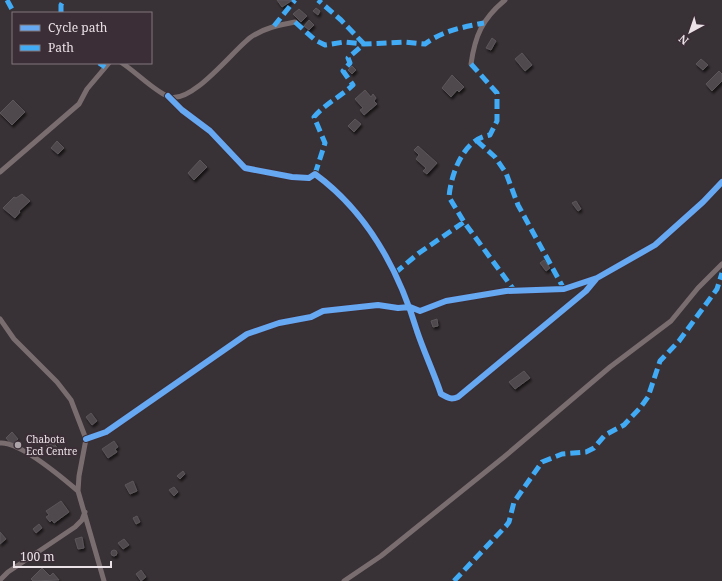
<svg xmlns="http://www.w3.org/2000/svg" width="722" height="581" font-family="'Noto Serif',serif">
  <defs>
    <filter id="shadow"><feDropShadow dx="1.5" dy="2.5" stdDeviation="1" flood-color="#0009"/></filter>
  </defs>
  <rect width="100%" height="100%" fill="#383135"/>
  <!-- building -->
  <path fill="#4f4a4e" stroke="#5b565a" filter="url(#shadow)" d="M277,0H290L291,1L282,7Z
    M316,8L320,11L318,15L313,11Z
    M299,9L307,16L301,22L293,14Z
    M309,20L314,25L309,30L304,26Z
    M492,38L496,41L491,50L486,48Z
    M522,53L532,65L525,71L515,59Z
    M701,59L708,65L703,70L696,64Z
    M352,66L356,70L352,74L348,70Z
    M719,71L722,74V81L712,91L706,84Z
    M452,75L464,87L459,92L457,90L451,97L442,88Z
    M365,90L371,97L373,94L376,98L374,101L377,104L364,115L360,110L363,108L355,99Z
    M13,100L25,112L12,125L0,113Z
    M355,119L361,124L354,132L348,126Z
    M57,141L64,148L58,154L51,148Z
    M418,146L437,163L427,174L423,171L426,168L416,159L419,155L414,150Z
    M200,160L207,167L194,180L188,173Z
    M22,194L30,201L19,211L20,212L15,218L3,208L14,197L16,198Z
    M576,201L581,209L578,211L572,203Z
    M544,260L550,268L546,271L540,263Z
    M437,319L438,326L433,327L431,321Z
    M524,371L530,378L515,389L509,382Z
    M91,413L97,421L92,425L86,417Z
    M12,432L18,439L12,445L6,438Z
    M52,441L59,450L54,454L46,445Z
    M114,441L118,447L115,449L117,452L108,458L102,449Z
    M183,471L185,474L180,479L177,476Z
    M133,481L137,491L130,494L125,485Z
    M174,487L178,492L174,496L169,490Z
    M61,501L69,512L54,523L52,520L50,522L46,517L49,515L46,511Z
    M137,516L140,522L136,524L133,518Z
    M39,524L42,528L36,533L33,529Z
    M0,532L6,539L0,544Z
    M82,537L84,548L78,549L75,539Z
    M124,539L129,545L123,549L118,543Z
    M111 553a3 3 0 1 1 6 0a3 3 0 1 1-6 0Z
    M42,568L50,576L53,573L59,580L33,581L31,579Z
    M141,570L146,577L141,581L136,574Z"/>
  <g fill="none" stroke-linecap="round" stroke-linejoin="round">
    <!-- minor -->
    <path stroke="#796d6f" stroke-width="5" d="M122,63C136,72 154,91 169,97C193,104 234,49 251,37C264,28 279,25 295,22
      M471,64C475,36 482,19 505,0
      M168,96L182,110L210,131L245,168L292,177L309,178L315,174C367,212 399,271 417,331C424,352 434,373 441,394C448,398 451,400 458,397L586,291L597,278
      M0,172L79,104L87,89L109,63
      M0,319L14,339L57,382L71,400L86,439L79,476L78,491L104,581
      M86,439L106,432L247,334L279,323L311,317L323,311L378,305L398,308L410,307L420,311L446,301L506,291L564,289L597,278L655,245L703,202L722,182
      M0,443C19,441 64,479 78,491
      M0,580L8,572L75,527L82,520L85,512
      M344,581L381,556L504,457L610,367L671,321L698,288L722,264"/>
    <!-- quiet -->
    <path stroke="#42abf6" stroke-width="5" stroke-dasharray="10 5" stroke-linecap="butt" d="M7,0L14,13
      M61,13V5L64,0
      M295,22L315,40L325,45L344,42L364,44L405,42L425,44C442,31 463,27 484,23
      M274,26L295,0
      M99,63L105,67
      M471,64L497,93V121L490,135C463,139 451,174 449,197L464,222L514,290
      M477,141L495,157L506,173L518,205L564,289
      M315,174L325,143L314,117C325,104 340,97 353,85L343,71L350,63L348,58L364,44L341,20L318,0
      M395,273L419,253L464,222
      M454,581L506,526L509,522L514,502L542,462L562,454L586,452L594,448L605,435L624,425L640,408L648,397L660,361L679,341L717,289L722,273"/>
    <!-- cycleway casing -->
    <g stroke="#3b2e36" stroke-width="8">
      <path id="cycleway" d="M168,96L182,110L210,131L245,168L292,177L309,178L315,174C367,212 399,271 417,331C424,352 434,373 441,394C448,398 451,400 458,397L586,291L596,279
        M86,439L106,432L247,334L279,323L311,317L323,311L378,305L398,308L410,307L420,311L446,301L506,291L564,289L597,278L655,245L703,202L722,182"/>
    </g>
    <!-- cycleway -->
    <use href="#cycleway" stroke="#66a8f1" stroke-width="6"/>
  </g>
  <!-- markers -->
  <circle fill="#aca4a9" stroke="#3b2e36" stroke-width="1.5" cx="18" cy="445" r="4"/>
  <g text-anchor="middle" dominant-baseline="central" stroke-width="4" stroke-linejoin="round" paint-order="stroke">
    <!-- poi labels -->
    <g font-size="10" fill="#ebe2e7" stroke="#3b2e36" text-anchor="start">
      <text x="26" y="439">Chabota<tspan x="26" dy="12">Ecd Centre</tspan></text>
    </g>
  </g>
  <!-- legend -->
  <rect x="12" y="12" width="140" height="52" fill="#3b2e36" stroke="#81767d"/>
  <rect x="20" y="25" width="20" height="6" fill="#66a8f1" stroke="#81767d"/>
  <text x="48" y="32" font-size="12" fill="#ebe2e7">Cycle path</text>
  <rect x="20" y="45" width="20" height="6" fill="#42abf6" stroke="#81767d"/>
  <text x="48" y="52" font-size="12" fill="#ebe2e7">Path</text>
  <!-- north arrow -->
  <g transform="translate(690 32) rotate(220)" stroke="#3b2e36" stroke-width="3" paint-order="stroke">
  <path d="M0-3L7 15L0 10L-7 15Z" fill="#ebe2e7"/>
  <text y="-6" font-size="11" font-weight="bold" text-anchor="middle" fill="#ebe2e7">N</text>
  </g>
  <!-- scale -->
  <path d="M14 561v6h97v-6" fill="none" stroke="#ebe2e7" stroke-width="2"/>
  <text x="20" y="561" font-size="12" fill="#ebe2e7" stroke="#3b2e36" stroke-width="3" paint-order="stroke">100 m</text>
</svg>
